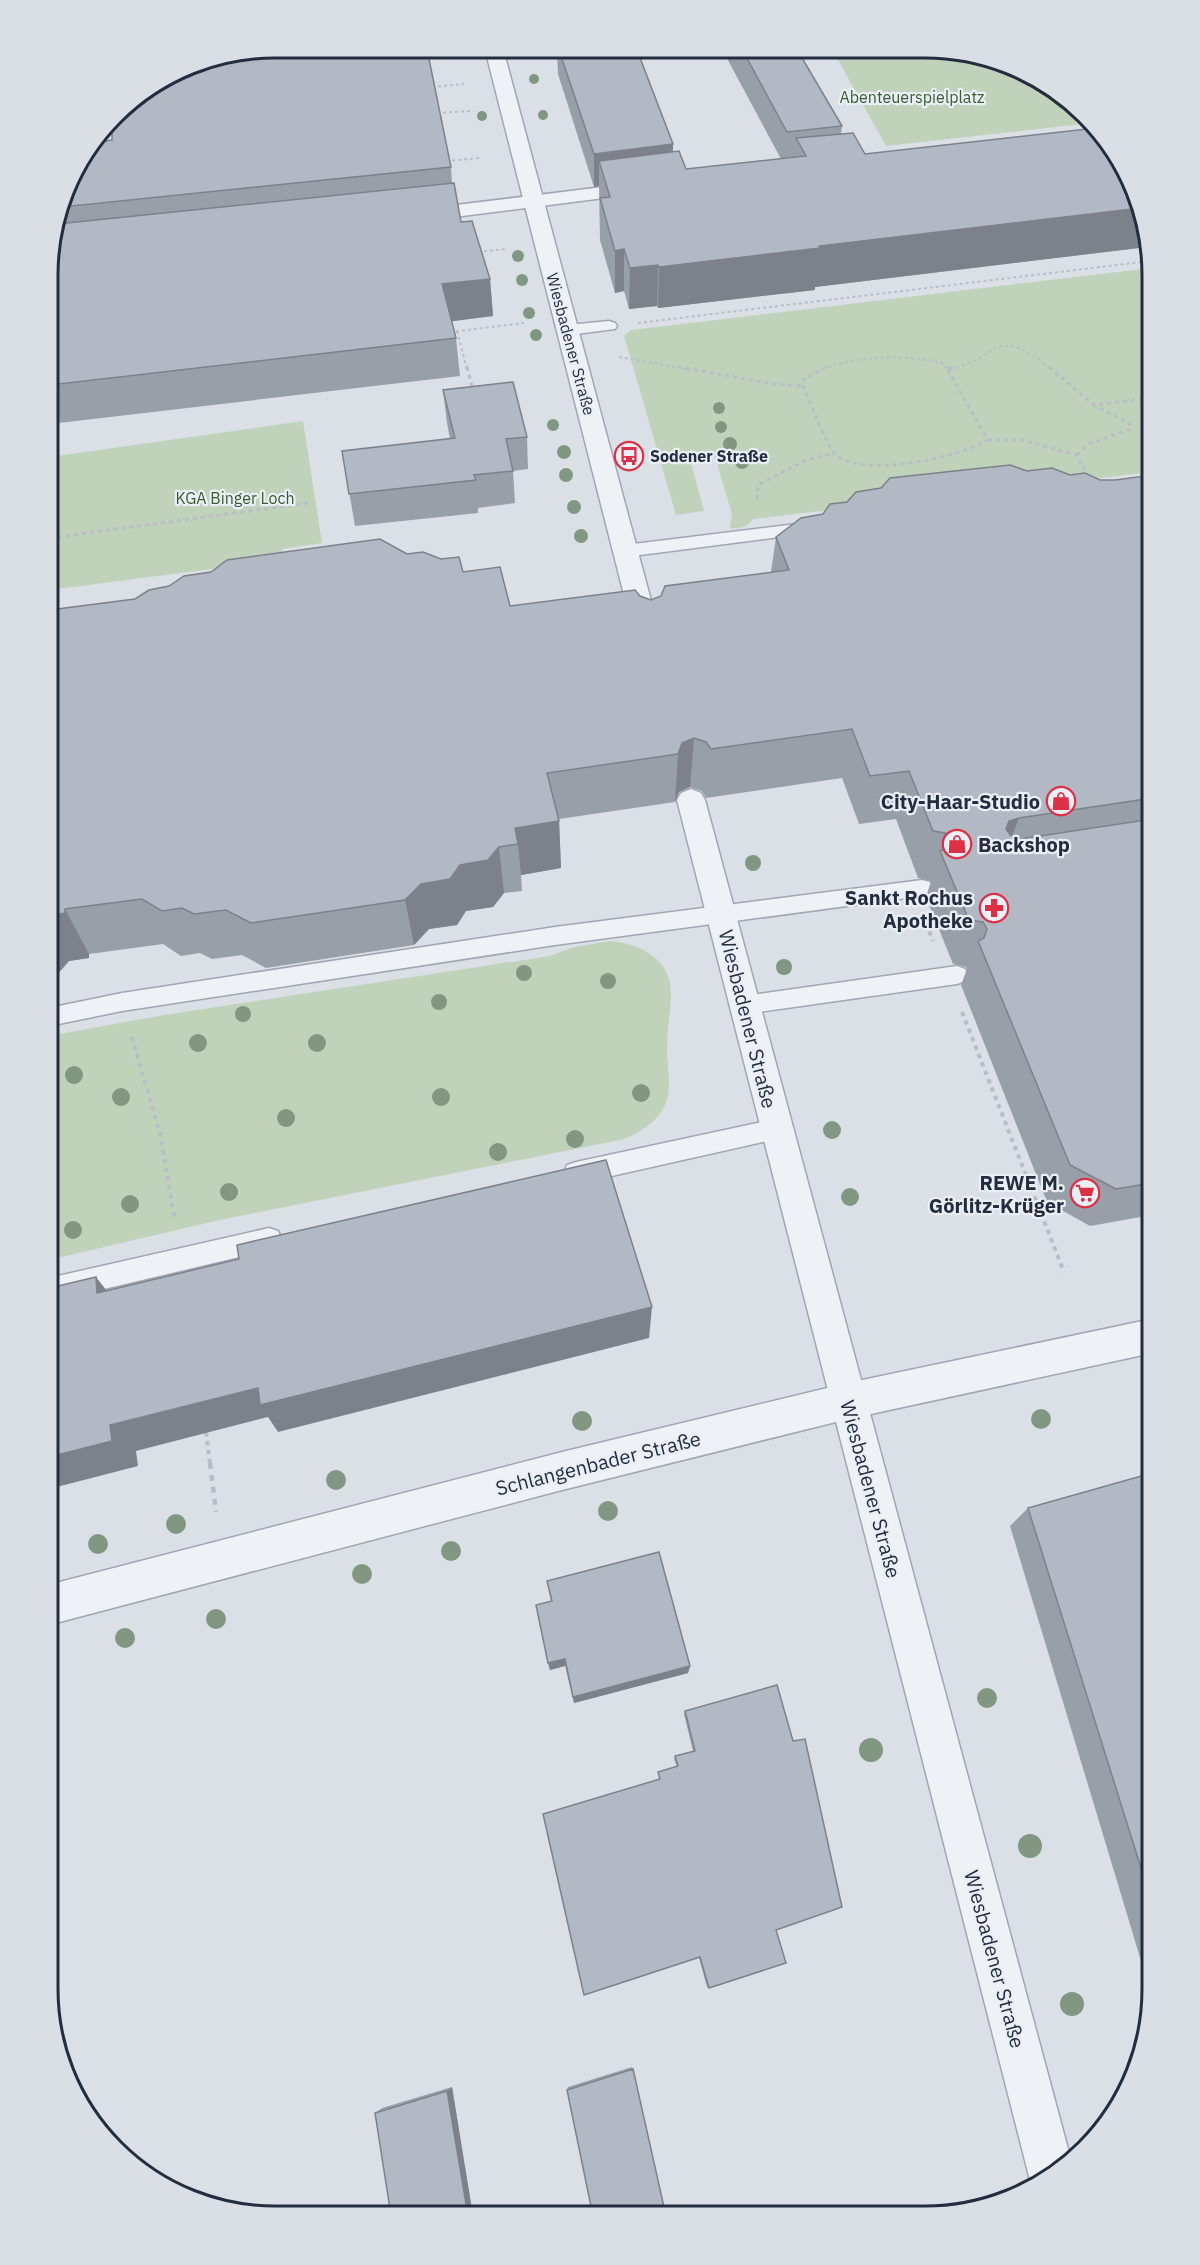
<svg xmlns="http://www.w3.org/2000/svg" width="1200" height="2265" font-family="'IBM Plex Sans',sans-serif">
  <rect width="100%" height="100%" fill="#dbe0e7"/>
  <!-- green -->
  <path fill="#c1d2bb" d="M833,51L969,52L1025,71L1074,104L1091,123L886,146Z
    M1151,268L1152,472L753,519C747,528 740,529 730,528L732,514L715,457L690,459L704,511L676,515L624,336L631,330Z
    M303,421L322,543L282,549V560L50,590V457Z
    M610,941C639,943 671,959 671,992C671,1011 667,1029 667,1048C667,1066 673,1091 664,1107C656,1123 641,1131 625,1139L215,1221L49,1260V1036L164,1015L550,956L574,947Z"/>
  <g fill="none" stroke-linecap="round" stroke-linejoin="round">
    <!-- service casing -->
    <g stroke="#a0a7b1" stroke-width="3">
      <path id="service" d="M609,321L615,323L617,326L615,329L568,335L560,330L568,325Z
        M813,522L819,524L822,528L819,532L625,557L619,555L616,551L619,547L625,545Z
        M922,880L930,882L933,888L930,894L922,896L555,945L122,1011L49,1026V1008L122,993L555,927Z
        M957,966L965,969L968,975L965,981L957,984L744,1014L736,1012L733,1005L736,998L744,996Z
        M776,1119L784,1122L788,1129L784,1136L776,1139L576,1184L567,1181L564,1173L567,1165L576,1162Z
        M269,1228L278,1231L282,1239L278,1247L269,1250L49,1302V1278Z"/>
    </g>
    <!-- minor casing -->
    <g stroke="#a0a7b1" stroke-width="3">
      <path id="minor" d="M644,182L651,184L654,188L651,192L415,222L408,220L405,216L408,212L415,210Z
        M1152,1319V1353L848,1419L562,1490L48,1625V1585L562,1452L848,1383Z"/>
    </g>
    <!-- tertiary casing -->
    <g stroke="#a0a7b1" stroke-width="3">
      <path id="tertiary" d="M485,49H503L660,634L656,640L647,643L638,640L634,634Z
        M691,789L701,793L705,800L1071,2160L1051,2179L1032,2188L677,800L681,793Z"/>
    </g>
    <!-- path-far3 -->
    <path stroke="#b9bec6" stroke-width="2" stroke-dasharray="3 3" stroke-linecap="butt" d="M540,54L560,53
      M432,87L464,84
      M437,113L470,111
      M105,130H117
      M446,161L480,158
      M478,252L506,249
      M638,323L1150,261
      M457,331L467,369
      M450,332L524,323
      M619,357L686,369
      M822,369C858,356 907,353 944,364L947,369
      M950,369C1000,358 995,323 1051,369"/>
    <!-- path-far2 -->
    <path stroke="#b9bec6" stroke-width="3" stroke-dasharray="4 4" stroke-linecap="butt" d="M467,367L473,390
      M678,367L775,384L803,386
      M826,367L803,380V386C809,399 826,444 834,453C858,480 961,457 988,440L946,367
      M1049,367L1094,405L1152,398
      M948,369L956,367
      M988,440H1022L1077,455L1088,478
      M1077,455L1089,444L1131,429L1129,423L1095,406
      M757,499L758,485L806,460L834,453
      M50,538L308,503"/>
    <!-- path-far1 -->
    <path stroke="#b9bec6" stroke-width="4" stroke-dasharray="4.5 4.5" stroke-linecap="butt" d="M926,923L933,941
      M962,1012L1064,1272
      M132,1037L160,1134L175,1220
      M206,1432L210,1464"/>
    <!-- path -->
    <path stroke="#b9bec6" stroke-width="4.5" stroke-dasharray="6 6" stroke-linecap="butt" d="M210,1463L216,1512"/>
    <!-- service -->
    <use href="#service" fill="#eef1f5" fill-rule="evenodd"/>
    <!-- minor -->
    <use href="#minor" fill="#eef1f5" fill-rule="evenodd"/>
    <!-- tertiary -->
    <use href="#tertiary" fill="#eef1f5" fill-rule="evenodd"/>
  </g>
  <!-- trees -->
  <g fill="#819782">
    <circle cx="534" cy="79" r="5"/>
    <circle cx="543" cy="115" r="5"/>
    <circle cx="482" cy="116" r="5"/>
    <circle cx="518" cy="256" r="6"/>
    <circle cx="522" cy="280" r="6"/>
    <circle cx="529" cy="313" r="6"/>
    <circle cx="536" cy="335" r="6"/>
    <circle cx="719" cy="408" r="6"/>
    <circle cx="553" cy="425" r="6"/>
    <circle cx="721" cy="427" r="6"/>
    <circle cx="730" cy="444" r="7"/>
    <circle cx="564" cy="452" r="7"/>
    <circle cx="742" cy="462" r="7"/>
    <circle cx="566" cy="475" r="7"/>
    <circle cx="574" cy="507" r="7"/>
    <circle cx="581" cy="536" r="7"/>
    <circle cx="753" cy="863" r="8"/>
    <circle cx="784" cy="967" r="8"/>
    <circle cx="524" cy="973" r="8"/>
    <circle cx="608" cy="981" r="8"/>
    <circle cx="439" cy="1002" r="8"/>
    <circle cx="243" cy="1014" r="8"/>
    <circle cx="198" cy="1043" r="9"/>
    <circle cx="317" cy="1043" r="9"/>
    <circle cx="74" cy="1075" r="9"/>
    <circle cx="641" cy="1093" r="9"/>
    <circle cx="121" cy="1097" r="9"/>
    <circle cx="441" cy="1097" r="9"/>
    <circle cx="286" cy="1118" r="9"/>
    <circle cx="832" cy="1130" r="9"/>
    <circle cx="575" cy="1139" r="9"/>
    <circle cx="498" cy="1152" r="9"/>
    <circle cx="229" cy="1192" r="9"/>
    <circle cx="850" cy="1197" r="9"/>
    <circle cx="130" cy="1204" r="9"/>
    <circle cx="73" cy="1230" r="9"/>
    <circle cx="1041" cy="1419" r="10"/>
    <circle cx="582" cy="1421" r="10"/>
    <circle cx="336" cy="1480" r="10"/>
    <circle cx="608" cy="1511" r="10"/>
    <circle cx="176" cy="1524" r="10"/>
    <circle cx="98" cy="1544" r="10"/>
    <circle cx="451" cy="1551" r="10"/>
    <circle cx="362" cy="1574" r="10"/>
    <circle cx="216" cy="1619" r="10"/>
    <circle cx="125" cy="1638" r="10"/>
    <circle cx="987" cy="1698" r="10"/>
    <circle cx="871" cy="1750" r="12"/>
    <circle cx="1030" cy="1846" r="12"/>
    <circle cx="1072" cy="2004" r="12"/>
  </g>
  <!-- wall -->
  <path fill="#999fa9" d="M282,48L428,49L429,60L451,167L452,183L461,222L490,279L493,316L452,321L456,338L460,376L50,424V246L72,174L112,140Z
    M557,50H637L673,144V152L686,169L781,159L723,51H798L842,126L841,134L865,154L1140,202L1147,247L815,287V290L658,308L657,306L629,309L624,291L615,293L600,240L599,186L594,187L558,74Z
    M443,390L527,437L528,469L513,471L515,503L478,508V513L355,526L342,451L450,439L447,423Z
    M1027,471L1070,475L1100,480H1115L1152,475V1215L1090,1226L1047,1202L961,985L967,969L966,967L953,964L926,897L931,881L918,878L896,819L859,824L842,778L706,798L702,791L690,787L679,792L675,802L559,819L561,868L521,875L522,891L504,893L493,907L466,911L457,925L429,929L414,945L266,968L242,955L212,959L200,953L181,956L163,944L89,954V958L69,961L55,977L49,978L50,610L135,599L407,554L463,572L510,606L640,596L651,600L771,572L776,537L823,514L847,502Z
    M1152,1473L1151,1994L1010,1526L1028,1508Z
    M547,1581L690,1666L688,1673L574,1703L565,1666L550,1670L536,1605L551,1601Z
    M685,1711L776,1930L709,1988L707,1987L699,1958L658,1774V1772L677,1767L674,1759L675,1756L693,1751L684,1714Z
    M632,2067L666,2216L567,2090L568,2087Z
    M452,2087L473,2216L391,2215L375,2113L382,2108Z"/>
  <!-- shaded-wall -->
  <path fill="#7d828a" d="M673,144L672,176L599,161V186L594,187V154Z
    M1141,208L1147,247L815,287V290L658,308L659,267L819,246Z
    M624,249V291L615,293V251Z
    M658,265L657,306L629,309L630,268Z
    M490,279L493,316L446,322L442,284Z
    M694,738L690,787L679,792L675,802L678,754L682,743Z
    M1019,818L1001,865L992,868L1009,821Z
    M559,821L561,868L521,875L518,844L515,828Z
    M499,847L504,893L493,907L466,911L457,925L429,929L414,945L405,900L421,884Z
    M65,909L89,954V958L69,961L55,977L49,978V916Z
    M96,1277L121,1309L97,1293Z
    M652,1307L649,1338L278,1432L268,1417L136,1451L138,1466L49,1489V1457L110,1425L258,1388Z
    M565,1659V1666L550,1670L548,1663Z
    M690,1666L688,1673L574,1703L573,1697Z
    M452,2087L473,2216H468L447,2091Z"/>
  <!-- building -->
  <path fill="#b2b9c5" stroke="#7d828a" stroke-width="1.5" d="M282,48L427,49L451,167L62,207L72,174L97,142L112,140V121L125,105L189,65L269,49Z
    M559,50H637L673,144L594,154Z
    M743,51H798L842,126L787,132Z
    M1096,128L1114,149L1140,202L1141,208L819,246L820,248L659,267L658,265L630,268L624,249L615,251L600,198L610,197L599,161L679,151L686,169L806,156L796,138L853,133L865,154Z
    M454,183L461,222L472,221L490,279L442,284L456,338L50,385V246L57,224Z
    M513,382L527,437L506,439L513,471L474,475L476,480L349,494L342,451L455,438L443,390Z
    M1010,465L1027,471L1052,468L1070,475L1085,473L1100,480H1115L1152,475V798L1019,818L1009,821L1006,829L1010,835L1020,839L1152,819V1183L1116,1189L1070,1165L978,941L984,938L987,929L983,922L969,920L940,851L947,849L950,840L945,833L933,831L909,771L870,776L852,729L711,749L706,742L694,738L682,743L678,754L547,773L559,821L515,828L518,844L499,847L488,860L460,865L450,879L421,884L405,900L251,923L226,910L194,914L182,908L162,911L142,899L65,909V913L49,916L50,610L135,599L149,590L169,586L184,576L211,572L227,560L380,539L407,554L423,552L441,559L459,557L463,572L500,567L510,606L635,590L640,596L651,600L661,596L665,586L789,570L776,537L801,518L823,514L830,504L847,502L856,492L881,488L890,478Z
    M606,1160L652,1307L260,1405L258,1388L110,1425L112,1441L49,1457V1288L96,1277L97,1293L239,1259L237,1245Z
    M1152,1473V1903L1028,1508Z
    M659,1552L690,1666L573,1697L565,1659L548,1663L536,1605L552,1601L547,1581Z
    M777,1685L793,1741L805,1739L842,1907L776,1930L786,1963L709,1988L700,1957L584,1995L543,1814L660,1779L658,1772L678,1766L675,1756L695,1751L685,1711Z
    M633,2069L666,2216H593L567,2090Z
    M447,2091L468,2216L391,2215L375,2113Z"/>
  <!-- icons -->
  <defs>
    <g id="bus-ring" transform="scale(1.5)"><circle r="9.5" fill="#eaeff5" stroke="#dc3047" stroke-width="1.5"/><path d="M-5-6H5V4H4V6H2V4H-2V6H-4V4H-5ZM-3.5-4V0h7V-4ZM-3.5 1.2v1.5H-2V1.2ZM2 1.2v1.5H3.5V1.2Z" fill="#dc3047"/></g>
    <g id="shop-ring" transform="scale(1.5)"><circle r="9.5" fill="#eaeff5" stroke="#dc3047" stroke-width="1.5"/><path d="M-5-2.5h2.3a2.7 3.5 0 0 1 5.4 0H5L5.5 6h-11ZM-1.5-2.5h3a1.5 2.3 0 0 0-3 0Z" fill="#dc3047"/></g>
    <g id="pharmacy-ring" transform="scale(1.5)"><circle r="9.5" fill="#eaeff5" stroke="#dc3047" stroke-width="1.5"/><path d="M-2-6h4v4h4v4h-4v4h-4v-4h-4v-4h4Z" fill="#dc3047"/></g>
    <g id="supermarket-ring" transform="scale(1.5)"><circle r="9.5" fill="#eaeff5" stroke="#dc3047" stroke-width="1.5"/><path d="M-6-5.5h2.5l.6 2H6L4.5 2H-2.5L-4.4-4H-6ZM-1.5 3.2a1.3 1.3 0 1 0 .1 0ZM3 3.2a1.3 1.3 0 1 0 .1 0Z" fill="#dc3047"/></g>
  </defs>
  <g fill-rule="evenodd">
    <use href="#bus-ring" x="629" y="456"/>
    <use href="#shop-ring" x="1061" y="801"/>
    <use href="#shop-ring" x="957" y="844"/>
    <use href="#pharmacy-ring" x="994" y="908"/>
    <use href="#supermarket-ring" x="1085" y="1193"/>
  </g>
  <g text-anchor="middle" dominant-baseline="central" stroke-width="4.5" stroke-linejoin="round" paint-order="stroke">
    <!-- far-park labels -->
    <g font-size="16" fill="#375c2f" stroke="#eaeff5">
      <text x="912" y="97">Abenteuerspielplatz</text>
      <text x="235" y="498">KGA Binger Loch</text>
    </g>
    <!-- far-street labels -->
    <g font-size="16" fill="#242d3f" stroke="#eaeff5">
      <text transform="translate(571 344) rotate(75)">Wiesbadener Straße</text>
    </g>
    <!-- far-poi labels -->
    <g font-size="16" font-weight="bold" fill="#242d3f" stroke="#eaeff5" text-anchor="start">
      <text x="650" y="456">Sodener Straße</text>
    </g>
    <!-- poi labels -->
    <g font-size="20" font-weight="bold" fill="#242d3f" stroke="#eaeff5" text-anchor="end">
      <text x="1040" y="801">City-Haar-Studio</text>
      <text x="978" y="844" text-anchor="start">Backshop</text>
      <text x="973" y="897">Sankt Rochus<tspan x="973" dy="23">Apotheke</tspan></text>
      <text x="1064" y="1182">REWE M.<tspan x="1064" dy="23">Görlitz-Krüger</tspan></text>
    </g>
    <!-- street labels -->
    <g font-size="20" fill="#242d3f" stroke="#eaeff5">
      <text transform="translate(748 1019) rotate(76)">Wiesbadener Straße</text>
      <text transform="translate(598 1463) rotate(-14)">Schlangenbader Straße</text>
      <text transform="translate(871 1489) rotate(75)">Wiesbadener Straße</text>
      <text transform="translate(995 1959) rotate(75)">Wiesbadener Straße</text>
    </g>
  </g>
  <!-- crop -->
  <path d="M0 0H1200V2265H0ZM275 58H925A217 217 0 0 1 1142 275V1989A217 217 0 0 1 925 2206H275A217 217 0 0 1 58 1989V275A217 217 0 0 1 275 58Z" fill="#dadfe6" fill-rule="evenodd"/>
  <path fill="none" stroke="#242d3f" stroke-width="3" d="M275 58H925A217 217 0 0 1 1142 275V1989A217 217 0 0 1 925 2206H275A217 217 0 0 1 58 1989V275A217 217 0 0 1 275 58Z"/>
</svg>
